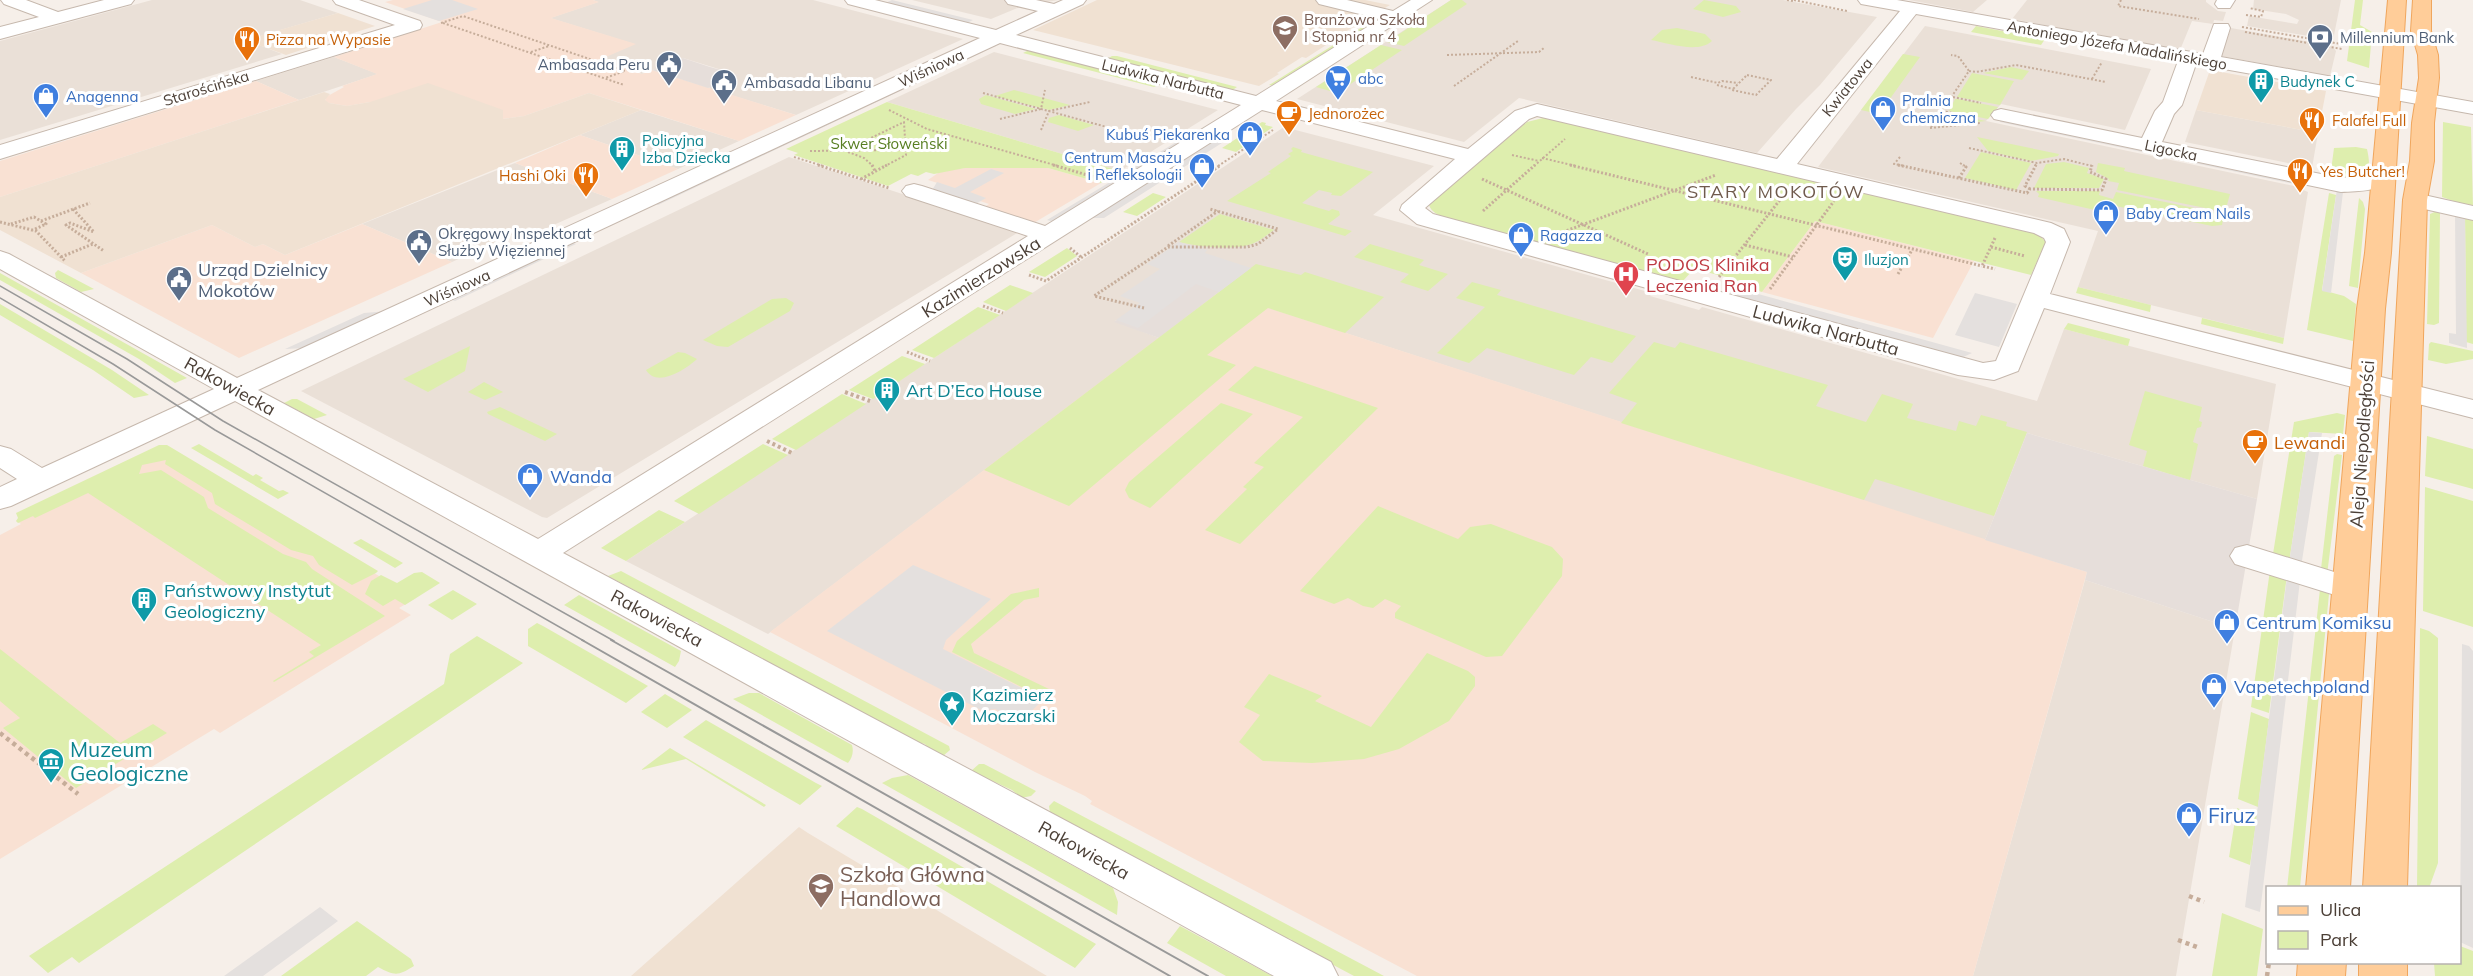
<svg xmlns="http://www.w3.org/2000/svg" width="2473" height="976" font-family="Mulish,sans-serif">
  <rect width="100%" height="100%" fill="#f6efe9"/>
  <!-- residential -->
  <path fill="#eae0d7" d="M152,0H300L338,13L246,40L282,54L0,140V41Z
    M593,0H813L963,39L796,115L708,88L738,75L683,58L642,74L598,60L634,44L550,18L598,2Z
    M912,0H1058L1020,7L991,19Z
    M1451,0H1783L1877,17L1820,85L1796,109L1757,153L1519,98L1464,142L1297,99Z
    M1909,0H1987L1973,12Z
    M2027,0H2206V2L2218,11L2226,12L2223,21L2214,20L2213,24L2192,21L2180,50L2012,19Z
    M2254,0H2341L2333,40L2247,26L2249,16L2297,24L2299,20L2286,14L2253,9Z
    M1925,26L2151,69L2125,130L2001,104L1986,121L2294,186L2308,192L2284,338L2078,287L2098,231L1818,167Z
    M2231,28L2332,46L2336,51L2330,76L2221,56Z
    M994,52L1218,110L1120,171L887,102Z
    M334,57L378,74L299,100L256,81Z
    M641,110L739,141L678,169L580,135Z
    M2196,110L2318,133L2312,168L2185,142Z
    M1284,127L1434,166L1373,215L1652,293L1650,296L1699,310L1702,307L2037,401L2064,329L2276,384L2257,499L2027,433L1985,540L1219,292L1235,279L1115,321L1159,338L768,634L626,561Z
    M789,157L1019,232L547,518L542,517L301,391Z
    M515,163L612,199L540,231L529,227L452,262L362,224Z
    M2085,580L2235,629L2176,976H1973Z"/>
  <!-- commercial -->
  <path fill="#f9e1d3" d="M393,0H593L599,2L551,18L636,44L599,60L642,74L652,70L796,115L739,141L589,93L524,116L502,119L370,102L347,106L329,103L325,101L326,97L344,87L342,86L377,74L334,57L442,22L385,2Z
    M256,81L299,100L0,197V161Z
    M580,135L678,169L612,199L515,163Z
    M965,168H1048L1101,183L1032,224L983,208L989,204L980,201L985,198L928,180L941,171Z
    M1815,221L1974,261L1933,338L1762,292Z
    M362,224L452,262L239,358L81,273L212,225L255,247L263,244L285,255Z
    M1219,292L2087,572L1973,976H1417L1090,804L1092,801L1085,796L1035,772L770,632Z
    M174,454L416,598L399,608L411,615L220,733L214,729L0,859V535L21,524L16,521L137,462Z"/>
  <!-- industrial -->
  <path fill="#e6deda" d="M683,58L710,67L739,75L708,88L652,70Z
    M1193,265L1236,279L1159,338L1114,322Z
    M2027,433L2257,499L2235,629L2085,580L2087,572L1985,540Z"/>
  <!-- education -->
  <path fill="#f0e1d2" d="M1097,0H1365L1390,5L1333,39L1334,40L1306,58L1302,57L1277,73L1279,74L1259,86L1033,30Z
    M338,13L375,26L286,55L245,40Z
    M2210,70L2326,91L2318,133L2196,110Z
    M428,83L503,110V119L524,116L589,93L641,110L285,255L263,244L255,247L212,225L81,273L0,230V197L324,92L330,94L325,100L329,103L347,106L370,102Z
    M799,827L808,833L1047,976H631Z"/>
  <!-- green -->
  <path fill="#deeeae" d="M1451,0H1462L1467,4L1404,46L1387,42Z
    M1704,0L1736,6L1741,12L1723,17L1693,9Z
    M2355,0H2363L2360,25L2372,32L2369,68L2347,61Z
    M1380,16L1385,17L1274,86L1269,85Z
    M1976,26L2045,39L2041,45L1971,32Z
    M1677,28L1705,34L1712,41C1698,54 1668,43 1651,40L1662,30Z
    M1381,45L1402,50L1337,93L1316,87Z
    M1029,50L1160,84L1154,87L1023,53Z
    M1903,54L1920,57L1879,114L1861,110Z
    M1112,56H1117L1237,87L1231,91L1107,59Z
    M2011,67L2029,71L2022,80L1983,73Z
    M1972,73L2014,81L2000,105L1957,97Z
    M1014,90L1070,105L1049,110L995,96Z
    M986,95L1036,109L1015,114L981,104L979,99Z
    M1955,99H1958L1998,107L1988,119L1949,111Z
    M887,102L1120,171L1101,183L1048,168H965L934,174L926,172L918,176L911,174L888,186L794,155L798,153L786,149Z
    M1946,113L1986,121L1938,126Z
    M1059,115L1094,125L1078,131L1048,122L1049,118Z
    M1543,118L1554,119L2038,234L2046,242L2031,275L1815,221L1762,292L1729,282L1726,277L1694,269L1682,282L1469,224C1457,220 1433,218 1429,205L1527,122Z
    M1262,122L1266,123L1265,125L1273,127L1236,152L1222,148Z
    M2443,122L2471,127L2473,208L2442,197Z
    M1977,137L2059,154L2058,156L2030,161L1988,151Z
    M1293,147L1302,150L1301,152L1373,172L1341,196L1331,195L1332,193L1319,190L1302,203L1329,211L1332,209L1339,211L1340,215L1328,224L1352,231L1345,236L1227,201L1271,173L1268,172L1291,156L1288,154L1293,151L1291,149Z
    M2356,147L2367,149C2369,158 2371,171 2365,178H2330L2334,148Z
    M1981,152L2031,163L2016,190L1965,178Z
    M2064,162L2089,168L2087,173L2104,179L2099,188H2034L2046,164Z
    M2098,163L2125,168L2124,171L2230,194L2225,212L2117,190L2119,183L2108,181L2109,179L2096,172Z
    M2036,191H2100L2099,195L2113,199L2116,192L2224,214L2222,225L2212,226L2111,205L2108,213L2038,197L2039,194Z
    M1153,193L1166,197L1137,216L1123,212Z
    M2329,193L2336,195L2322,290L2344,296L2356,304L2353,341L2307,330Z
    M2359,198L2363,202L2365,209L2358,288L2349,286Z
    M2437,211L2440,212L2439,323L2434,325L2427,324L2430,214Z
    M1220,214L1274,230C1268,234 1261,240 1254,243C1237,251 1198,247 1179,242Z
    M2465,215L2473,217V344L2466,342Z
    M1370,244L1424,260L1419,265L1448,274L1428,291L1400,282L1409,274L1354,257Z
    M1067,248L1077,256L1045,277L1029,272Z
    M1256,264L1301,275L1305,272L1384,297L1345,333L1268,308L1207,355L1236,365L1069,506L984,470Z
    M58,270L94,289L81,292L56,278L55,273Z
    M0,273L187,378L175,383L139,359L0,280Z
    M1472,282L1501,290L1497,295L1636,336L1612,363L1591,357L1574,375L1487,348L1469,363L1437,353L1485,307L1456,298Z
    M1010,285L1033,293L1006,311L983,302Z
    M2078,287L2151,305L2150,312L2076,293Z
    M786,298L794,303L790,311L728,347L717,346L703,340L772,299Z
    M0,304L112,370L149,395L134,398L93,370L0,315Z
    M978,307L1000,315L934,358L912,350Z
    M2202,318L2284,338L2283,344L2201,324Z
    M2068,323L2130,339L2128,346L2064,329Z
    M1654,342L1675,348L1680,342L1828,385L1816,406L1866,422L1882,394L1913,404L1907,418L1956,431L1959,421L1976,426L1981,415L2007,422L2006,426L2027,432L1994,516L1875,479L1864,500L1621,423L1637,403L1609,393Z
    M2431,342L2473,351V359L2446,364L2428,360L2429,344Z
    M470,346L465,371L428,392L403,379Z
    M678,352L685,353L697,359C685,370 657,388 646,370Z
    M902,356L925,364L873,399L849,390Z
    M1255,366L1378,408L1240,544L1205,530L1247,489L1243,487L1264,467L1254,463L1303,417L1228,390Z
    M484,382L503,392L485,400L468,392Z
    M2145,391L2202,407L2199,421L2202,422L2201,427L2197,428L2193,442L2198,444L2190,480L2143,466L2147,451L2129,445Z
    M842,394L866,404L796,450L772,439Z
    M292,399H297L327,415L314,419L284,403Z
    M1221,403L1253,414L1150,508L1129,498L1125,490L1129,482Z
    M500,407L557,434L545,441L488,414L487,412Z
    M2337,413L2345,415L2343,434L2309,432L2289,563L2273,554L2294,422Z
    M2427,436L2473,449V489L2425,476Z
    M199,444L253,476L256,474L263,478L260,480L279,491L283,490L289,493L278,499L191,448Z
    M763,444L788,455L699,514L674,501Z
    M159,445H167L378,571L376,573L352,585L319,565L313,556L291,550L215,504L212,493L165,464L166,460L142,465L139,474L161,470L204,497L208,508L283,554L306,562L312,569L385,616L274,682L273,681L314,656L309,652L321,645L88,493L35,518L33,516L18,523L16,521L18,518L16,513Z
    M2337,454L2342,455L2327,575L2321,569L2334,456Z
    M2425,487L2473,501V627L2423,611Z
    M1378,506L1458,539L1470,527L1491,524L1552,547L1563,559L1562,576L1502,656L1486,657L1395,618V613L1401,606L1385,599L1373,608L1363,606L1348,598L1334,604L1300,591Z
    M659,510L685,522L626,561L601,548Z
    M361,539L403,563L395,568L353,543Z
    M2270,570L2287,575L2269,713L2251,707Z
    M621,571L949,746L950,750L943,756L927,747L925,744L917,742L701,626L697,622L692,621L608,576Z
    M422,572L440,583L405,605L395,599L383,606L365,594L371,581L381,575L397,583L414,573Z
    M1039,588V597L1024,600L971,644L974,653L1049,689L1041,697L952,652L957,641L1011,594Z
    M2320,589L2329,594L2300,887L2287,888Z
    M453,590L477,604L452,620L428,605Z
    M579,595L681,651L679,661L675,667L564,605Z
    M537,623L543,626L648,686L626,703L528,646V629Z
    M2420,628L2429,631L2438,638V863L2429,888L2417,887Z
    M477,636L523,663L79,963L72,957L48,973L29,956L444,684L450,654Z
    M0,649L120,743L153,724L167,733L76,788L3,728L20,718L0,701Z
    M1427,653L1468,671L1475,677V686L1449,721L1399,749L1364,759L1312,763L1263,761L1239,742L1260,715L1244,707L1269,674L1322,696L1315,701L1371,727Z
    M749,693H759L852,745C854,752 852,758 848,763L842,760L733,699Z
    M665,694L692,710L667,728L641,712Z
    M2251,712L2269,719L2258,807L2238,799Z
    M706,720L816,783L822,786L800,805L683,737Z
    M670,748L766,805L764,807L686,759L641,770Z
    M979,764H984L1036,791L1031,796L1021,798L1012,790L971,771Z
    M908,775L1113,888L1118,902L1117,915L882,783L892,778Z
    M1054,801L1384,976H1354L1294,944L1291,939L1280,937L1161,873L1155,867H1149L1050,813L1049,806Z
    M857,807L862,809L1096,944L1075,968L836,826Z
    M2237,808L2257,816L2250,865L2229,857Z
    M2222,913L2263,929L2257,976H2212Z
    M357,921L411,959L414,966C398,976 395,976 378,967L366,976H281Z
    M1180,926L1272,976H1226L1167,943Z
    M2460,946L2473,951V976H2435L2434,963L2460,962Z"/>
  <!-- parking -->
  <path fill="#e4e0de" d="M432,0H452L478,9L439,21L403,9Z
    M892,0L973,20L965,24L883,4Z
    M978,50L983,52L658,205L653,203Z
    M2002,118L2305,181L2304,186L2000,122Z
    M1193,132L1199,134L1054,222L1047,220Z
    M1211,137L1225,141L1104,218H1083Z
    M991,169L1004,173L970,192L986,198L972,206L931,192L937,182L955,188Z
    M2337,189L2343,192L2331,293L2322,291Z
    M2455,213L2465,215L2467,348L2449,343V333L2456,334Z
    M570,242L576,244L455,301L450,299Z
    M1179,242L1207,250L1205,253L1251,268L1219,292L1196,284L1138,328L1116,320L1140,303L1120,296L1160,269L1147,264Z
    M1751,292L1972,353L1959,359L1731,296Z
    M1975,293L2017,304L1999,347L1955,335Z
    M388,311L307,348L285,349L364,313Z
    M2309,432L2322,433L2301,567L2289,563Z
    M913,565L991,599L946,640L943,649L1044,699L1021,721L995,709L983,711L827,631Z
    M2287,577L2300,581L2260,912L2245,907Z
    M2462,644L2469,646L2473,651V948L2460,942Z
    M320,907L338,921L263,976H224Z"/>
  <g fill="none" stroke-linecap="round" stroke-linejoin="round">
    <!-- minor casing -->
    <g stroke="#c6b8ad" stroke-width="2">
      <path id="minor" d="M1,0H26L58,12L104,0H134L131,4L0,39V27L39,17L4,4Z
        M333,0H359L420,21L422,25L420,29L0,159V145L395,25L336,4Z
        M845,0H875L996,30L1038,11L1008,4L1005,0H1036L1054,4L1063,0H1086L1083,4L1016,35L1256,96L1380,19L1319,4L1316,0H1347L1393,11L1411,0H1432L1276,101L1468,149L1515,111L1537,104L1777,159L1900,11L1861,4L1858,0H1897L2203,54L2214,24H2228L2230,28L2221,57L2473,102V114L2196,64L2182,105L2174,114L2162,142L2341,178L2364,176L2384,168L2392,170L2395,175C2384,192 2359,191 2341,192L1994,119L1991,115L1994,111L2001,109L2142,138L2155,111L2163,102L2178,61L1916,14L1797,164L2051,223L2064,229L2070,242L2050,294L2473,400V418L2044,308L2018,371L1994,380L1958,375L1417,224L1400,210L1402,205L1455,159L1262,110L563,553L1331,962L1338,976H1274L235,401L11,506L0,509V487L17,479L0,468V446L11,449L42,468L214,389L0,269V251L9,254L237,378L980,38L848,4ZM1000,43L1241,105L1045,226L922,186L914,184L906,186L902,191L906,196L1028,236L538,539L258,390ZM1537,116L2034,233L2044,238L2046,242L1996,361L1983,363L1433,214L1425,208L1529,119Z
        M2217,0H2235L2230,8H2218L2215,4Z
        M2415,193L2473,206V220L2407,205L2403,200L2407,195Z
        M2247,545L2363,581L2368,589L2363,597L2351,600L2235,564L2230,556L2235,548Z"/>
    </g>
    <!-- major casing -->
    <g stroke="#f0a65d" stroke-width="2">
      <path id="major" d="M2388,0H2406L2391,253L2385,309L2350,888H2306L2357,309L2365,253Z
        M2413,0H2431V31L2438,55L2439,78L2434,123V161L2427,200L2407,888H2363L2403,200L2410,161L2412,123L2419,78L2418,55L2411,31Z
        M2298,962H2346L2345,976H2297Z
        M2359,962H2407V976H2359Z"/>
    </g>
    <!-- path-far3 -->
    <path stroke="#c6ad9a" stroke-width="2" stroke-dasharray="2 2" stroke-linecap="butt" d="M1787,0L1793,1
      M1794,0L1847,11
      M2121,0L2118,6L2199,19
      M2246,15L2261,17L2263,11L2249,8
      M441,23L463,16L625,71L605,78
      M443,23L624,85
      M2242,27L2341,44
      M2245,32L2342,49
      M531,52L549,46
      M1447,55L1539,52L1545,47
      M1969,71L1976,72L2016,65L2106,82
      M1747,75L1771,80L1756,95L1732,90Z
      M1691,77L1718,83L1722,81L1738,83
      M2092,79L2102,62
      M1717,85L1733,89
      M1454,86L1518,41
      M983,93L1114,129
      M1953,97L1981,103
      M889,110L927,129L1058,166
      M1942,111L1977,118
      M1000,119L1041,109L1045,90
      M1931,127L1969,71L1958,56L1951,55
      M1930,128L1980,123
      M1041,130L1049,111L1090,102
      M1969,148L2037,163L2064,159L2092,166
      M846,150L904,122L906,155L885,166
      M810,151L905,150
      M848,152L864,158L873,166
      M1512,155L1539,161
      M794,157L823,166
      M1900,157L1894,164L1905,166
      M1542,158L1576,166
      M1960,163L1965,166
      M1218,166L1273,130
      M1534,166L1565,139
      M2035,166L2037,163"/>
    <!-- path-far2 -->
    <path stroke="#c6ad9a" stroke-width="3" stroke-dasharray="2 2" stroke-linecap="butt" d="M818,165L889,188
      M872,165L875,171
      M1053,165L1094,177
      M1570,165L1982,266
      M1898,165L2027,193L2030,189L2102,190L2106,179L2090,172L2092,165
      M1959,178L1966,167L1963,165
      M861,179L887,165
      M1482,179L1648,254
      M2030,189L2025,186L2036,165
      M73,209L94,232L70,223L66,225L104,251
      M1483,211L1535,165
      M41,221L90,203
      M0,222L36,231L65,261
      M11,224L34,217L46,224L33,230
      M1563,232L1716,175
      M1995,238L1982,266L1995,269
      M1745,245L1793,257
      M1168,246L1218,211
      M1991,247L2025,256
      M1070,248L1081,257
      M61,257L93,244
      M1898,274L1912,250
      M1029,275L1046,281L1221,165
      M1719,277L1787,191
      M1770,289L1834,201
      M983,306L1003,313
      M1144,308L1094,296L1168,247H1247L1258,244L1278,229L1210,209
      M907,352L930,361"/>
    <!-- path-far1 -->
    <path stroke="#c6ad9a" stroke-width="4" stroke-dasharray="3 3" stroke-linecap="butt" d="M845,392L870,401
      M767,441L792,453"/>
    <!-- path -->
    <path stroke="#c6ad9a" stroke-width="4.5" stroke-dasharray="4 4" stroke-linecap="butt" d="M0,733L78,794
      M2189,896L2204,902
      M2178,940L2197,947
      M2267,976L2269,962"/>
    <!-- minor -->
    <use href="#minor" fill="#fff" fill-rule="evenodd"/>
    <!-- major -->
    <use href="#major" fill="#ffcd99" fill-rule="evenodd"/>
    <!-- tram-far1 -->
    <path stroke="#999" stroke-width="1.5" d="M0,286L127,359L223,421L614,641
      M0,298L113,364L215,430L584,641"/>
    <!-- tram -->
    <path stroke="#999" stroke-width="2" d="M582,640L1170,976
      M611,640L1208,976"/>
  </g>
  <!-- icons -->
  <defs>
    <g id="school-pin" transform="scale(1.35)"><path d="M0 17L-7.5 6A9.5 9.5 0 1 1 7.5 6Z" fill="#8d6e63" stroke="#fff"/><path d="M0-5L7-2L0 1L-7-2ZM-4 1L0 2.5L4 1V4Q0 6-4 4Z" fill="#fff"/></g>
    <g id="bank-pin" transform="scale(1.35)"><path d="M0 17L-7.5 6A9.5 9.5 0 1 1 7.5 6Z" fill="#5c6f8a" stroke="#fff"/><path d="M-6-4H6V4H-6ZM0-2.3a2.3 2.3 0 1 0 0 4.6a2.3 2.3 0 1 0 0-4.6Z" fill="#fff"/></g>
    <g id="restaurant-pin" transform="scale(1.35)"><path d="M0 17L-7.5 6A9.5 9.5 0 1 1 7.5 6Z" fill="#e8710a" stroke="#fff"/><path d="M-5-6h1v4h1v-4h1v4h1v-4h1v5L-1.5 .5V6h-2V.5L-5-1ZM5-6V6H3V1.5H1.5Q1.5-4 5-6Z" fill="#fff"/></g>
    <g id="civic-pin" transform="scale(1.35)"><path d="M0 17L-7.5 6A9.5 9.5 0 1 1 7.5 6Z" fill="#5c6f8a" stroke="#fff"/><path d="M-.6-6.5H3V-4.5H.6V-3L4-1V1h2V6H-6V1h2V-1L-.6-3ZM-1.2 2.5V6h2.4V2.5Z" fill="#fff"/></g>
    <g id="supermarket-pin" transform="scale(1.35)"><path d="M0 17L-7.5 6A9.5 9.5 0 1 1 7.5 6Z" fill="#3f7fe0" stroke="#fff"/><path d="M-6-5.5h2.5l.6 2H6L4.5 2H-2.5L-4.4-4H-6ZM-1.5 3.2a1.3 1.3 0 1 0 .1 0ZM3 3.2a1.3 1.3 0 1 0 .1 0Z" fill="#fff"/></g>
    <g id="building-pin" transform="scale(1.35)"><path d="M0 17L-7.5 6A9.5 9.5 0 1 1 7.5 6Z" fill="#0f9aa8" stroke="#fff"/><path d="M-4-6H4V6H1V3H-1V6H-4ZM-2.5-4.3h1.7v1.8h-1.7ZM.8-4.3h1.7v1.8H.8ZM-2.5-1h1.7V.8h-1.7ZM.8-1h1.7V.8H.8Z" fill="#fff"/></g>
    <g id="shop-pin" transform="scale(1.35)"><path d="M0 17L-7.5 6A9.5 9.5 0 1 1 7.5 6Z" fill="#3f7fe0" stroke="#fff"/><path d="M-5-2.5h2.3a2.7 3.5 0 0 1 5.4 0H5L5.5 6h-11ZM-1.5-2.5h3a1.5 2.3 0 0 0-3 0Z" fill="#fff"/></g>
    <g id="cafe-pin" transform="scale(1.35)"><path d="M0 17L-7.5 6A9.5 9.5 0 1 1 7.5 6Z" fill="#e8710a" stroke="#fff"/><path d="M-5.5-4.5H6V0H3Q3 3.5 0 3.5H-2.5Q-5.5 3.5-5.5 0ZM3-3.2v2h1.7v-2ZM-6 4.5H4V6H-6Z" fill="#fff"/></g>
    <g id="theatre-pin" transform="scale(1.35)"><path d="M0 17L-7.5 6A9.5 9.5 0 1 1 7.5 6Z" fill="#0f9aa8" stroke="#fff"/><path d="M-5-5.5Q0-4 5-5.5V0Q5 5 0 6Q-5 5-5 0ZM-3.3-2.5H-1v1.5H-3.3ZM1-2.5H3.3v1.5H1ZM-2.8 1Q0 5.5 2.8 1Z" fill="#fff"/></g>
    <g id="hospital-pin" transform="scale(1.35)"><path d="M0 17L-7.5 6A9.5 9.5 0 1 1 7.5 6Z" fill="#e0444e" stroke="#fff"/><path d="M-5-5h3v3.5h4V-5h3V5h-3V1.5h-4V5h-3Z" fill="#fff"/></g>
    <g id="sight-pin" transform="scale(1.35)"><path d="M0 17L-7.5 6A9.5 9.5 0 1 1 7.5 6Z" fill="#0f9aa8" stroke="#fff"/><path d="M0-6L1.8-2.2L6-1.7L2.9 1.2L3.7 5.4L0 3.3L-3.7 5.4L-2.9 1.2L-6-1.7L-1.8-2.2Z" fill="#fff"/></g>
    <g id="museum-pin" transform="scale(1.35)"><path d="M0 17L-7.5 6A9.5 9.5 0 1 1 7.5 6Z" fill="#0f9aa8" stroke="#fff"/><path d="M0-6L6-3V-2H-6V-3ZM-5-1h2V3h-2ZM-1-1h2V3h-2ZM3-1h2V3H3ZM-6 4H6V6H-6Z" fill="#fff"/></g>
    <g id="university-pin" transform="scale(1.35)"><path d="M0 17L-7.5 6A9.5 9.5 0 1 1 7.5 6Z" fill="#8d6e63" stroke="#fff"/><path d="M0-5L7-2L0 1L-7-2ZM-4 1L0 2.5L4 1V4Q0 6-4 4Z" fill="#fff"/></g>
  </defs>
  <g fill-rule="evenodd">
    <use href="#school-pin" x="1285" y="28"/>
    <use href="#bank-pin" x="2320" y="37"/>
    <use href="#restaurant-pin" x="247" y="39"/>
    <use href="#civic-pin" x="669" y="64"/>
    <use href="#supermarket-pin" x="1338" y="78"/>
    <use href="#building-pin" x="2261" y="81"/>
    <use href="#civic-pin" x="724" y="82"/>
    <use href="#shop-pin" x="46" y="96"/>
    <use href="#shop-pin" x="1883" y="109"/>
    <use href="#cafe-pin" x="1289" y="113"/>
    <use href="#restaurant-pin" x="2312" y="120"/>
    <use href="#shop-pin" x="1250" y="134"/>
    <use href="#building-pin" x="622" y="149"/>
    <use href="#shop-pin" x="1202" y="166"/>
    <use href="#restaurant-pin" x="2300" y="171"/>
    <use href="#restaurant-pin" x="586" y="175"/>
    <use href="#shop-pin" x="2106" y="213"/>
    <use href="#shop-pin" x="1521" y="235"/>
    <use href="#civic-pin" x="419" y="242"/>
    <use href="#theatre-pin" x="1845" y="259"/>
    <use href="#hospital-pin" x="1626" y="274"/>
    <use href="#civic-pin" x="179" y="279"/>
    <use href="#building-pin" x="887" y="390"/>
    <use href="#cafe-pin" x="2255" y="442"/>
    <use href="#shop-pin" x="530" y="476"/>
    <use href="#building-pin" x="144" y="600"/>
    <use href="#shop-pin" x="2227" y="622"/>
    <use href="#shop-pin" x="2214" y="686"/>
    <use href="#sight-pin" x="952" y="704"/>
    <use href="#museum-pin" x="51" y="761"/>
    <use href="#shop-pin" x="2189" y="815"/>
    <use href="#university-pin" x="821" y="886"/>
  </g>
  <g text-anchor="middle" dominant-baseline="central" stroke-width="6" stroke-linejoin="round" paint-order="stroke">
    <!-- far-education labels -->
    <g font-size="15" fill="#785e54" stroke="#fff" text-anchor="start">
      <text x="1304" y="19">Branżowa Szkoła<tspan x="1304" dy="17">I Stopnia nr 4</tspan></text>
    </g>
    <!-- far-service labels -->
    <g font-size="15" fill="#4e5e75" stroke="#fff" text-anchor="start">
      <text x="2340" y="37">Millennium Bank</text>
      <text x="650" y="64" text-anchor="end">Ambasada Peru</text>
      <text x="744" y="82">Ambasada Libanu</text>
      <text x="438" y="233">Okręgowy Inspektorat<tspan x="438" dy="17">Służby Więziennej</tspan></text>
    </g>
    <!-- far-food labels -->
    <g font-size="15" fill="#c56008" stroke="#fff" text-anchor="start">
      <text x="266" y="39">Pizza na Wypasie</text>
      <text x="1308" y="113">Jednorożec</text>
      <text x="2332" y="120">Falafel Full</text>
      <text x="2320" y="171">Yes Butcher!</text>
      <text x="566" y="175" text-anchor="end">Hashi Oki</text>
    </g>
    <!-- far-street labels -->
    <g font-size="15" fill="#4b3f36" stroke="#fff">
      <text transform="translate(2117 45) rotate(10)">Antoniego Józefa Madalińskiego</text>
      <text transform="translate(931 68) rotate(-25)">Wiśniowa</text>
      <text transform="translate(1163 79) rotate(14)">Ludwika Narbutta</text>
      <text transform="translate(1847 87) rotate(-51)">Kwiatowa</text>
      <text transform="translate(206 88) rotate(-17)">Starościńska</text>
      <text transform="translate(2171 150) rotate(12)">Ligocka</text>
      <text transform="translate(457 288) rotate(-24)">Wiśniowa</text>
    </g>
    <!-- far-shop labels -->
    <g font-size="15" fill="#366cbe" stroke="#fff" text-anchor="start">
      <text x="1358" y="78">abc</text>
      <text x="66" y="96">Anagenna</text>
      <text x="1902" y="100">Pralnia<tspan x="1902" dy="17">chemiczna</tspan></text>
      <text x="1230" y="134" text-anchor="end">Kubuś Piekarenka</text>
      <text x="1182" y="157" text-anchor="end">Centrum Masażu<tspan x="1182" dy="17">i Refleksologii</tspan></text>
      <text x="2126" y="213">Baby Cream Nails</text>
      <text x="1540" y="235">Ragazza</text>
    </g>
    <!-- far-culture labels -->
    <g font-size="15" fill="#0d838f" stroke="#fff" text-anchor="start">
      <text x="2280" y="81">Budynek C</text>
      <text x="642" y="140">Policyjna<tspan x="642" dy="17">Izba Dziecka</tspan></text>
      <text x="1864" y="259">Iluzjon</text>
    </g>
    <!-- far-park labels -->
    <g font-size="15" fill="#577e21" stroke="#fff">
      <text x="889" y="143">Skwer Słoweński</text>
    </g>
    <!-- far-quarter labels -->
    <g font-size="18" letter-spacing="1.5" fill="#6f5a4c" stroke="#fff">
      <text x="1776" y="191">STARY MOKOTÓW</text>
    </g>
    <!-- health labels -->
    <g font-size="18" fill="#be3a42" stroke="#fff" text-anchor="start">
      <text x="1646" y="264">PODOS Klinika<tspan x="1646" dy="21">Leczenia Ran</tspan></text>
    </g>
    <!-- service labels -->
    <g font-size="18" fill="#4e5e75" stroke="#fff" text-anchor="start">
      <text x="198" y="269">Urząd Dzielnicy<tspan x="198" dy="21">Mokotów</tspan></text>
    </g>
    <!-- street labels -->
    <g font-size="18" fill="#4b3f36" stroke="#fff">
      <text transform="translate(981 277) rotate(-32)">Kazimierzowska</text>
      <text transform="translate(1826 330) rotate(15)">Ludwika Narbutta</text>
      <text transform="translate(230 386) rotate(29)">Rakowiecka</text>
      <text transform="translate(2362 444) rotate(-86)">Aleja Niepodległości</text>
      <text transform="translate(657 618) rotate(28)">Rakowiecka</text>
      <text transform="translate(1084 850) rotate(29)">Rakowiecka</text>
    </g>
    <!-- culture labels -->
    <g font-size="18" fill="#0d838f" stroke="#fff" text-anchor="start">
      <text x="906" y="390">Art D’Eco House</text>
      <text x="164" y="590">Państwowy Instytut<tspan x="164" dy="21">Geologiczny</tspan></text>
      <text x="972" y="694">Kazimierz<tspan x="972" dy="21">Moczarski</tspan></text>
    </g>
    <!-- food labels -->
    <g font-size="18" fill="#c56008" stroke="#fff" text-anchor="start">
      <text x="2274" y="442">Lewandi</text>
    </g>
    <!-- shop labels -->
    <g font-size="18" fill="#366cbe" stroke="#fff" text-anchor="start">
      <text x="550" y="476">Wanda</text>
      <text x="2246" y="622">Centrum Komiksu</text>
      <text x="2234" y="686">Vapetechpoland</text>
    </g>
    <!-- near-culture labels -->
    <g font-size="21" fill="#0d838f" stroke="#fff" text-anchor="start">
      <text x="70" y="749">Muzeum<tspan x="70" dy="24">Geologiczne</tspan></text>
    </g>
    <!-- near-shop labels -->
    <g font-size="21" fill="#366cbe" stroke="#fff" text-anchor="start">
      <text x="2208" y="815">Firuz</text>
    </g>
    <!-- near-education labels -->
    <g font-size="21" fill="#785e54" stroke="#fff" text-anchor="start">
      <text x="840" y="874">Szkoła Główna<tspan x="840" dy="24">Handlowa</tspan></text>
    </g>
  </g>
  <!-- legend -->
  <rect x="2266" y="886" width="195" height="78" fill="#ffffff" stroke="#b7b2af" stroke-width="1.5"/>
  <rect x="2278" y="906" width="30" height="9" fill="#ffcd99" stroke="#b7b2af" stroke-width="1.5"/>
  <text x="2320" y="916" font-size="18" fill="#4b3f36">Ulica</text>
  <rect x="2278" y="931" width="30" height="18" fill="#deeeae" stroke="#b7b2af" stroke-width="1.5"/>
  <text x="2320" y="946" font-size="18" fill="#4b3f36">Park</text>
</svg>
